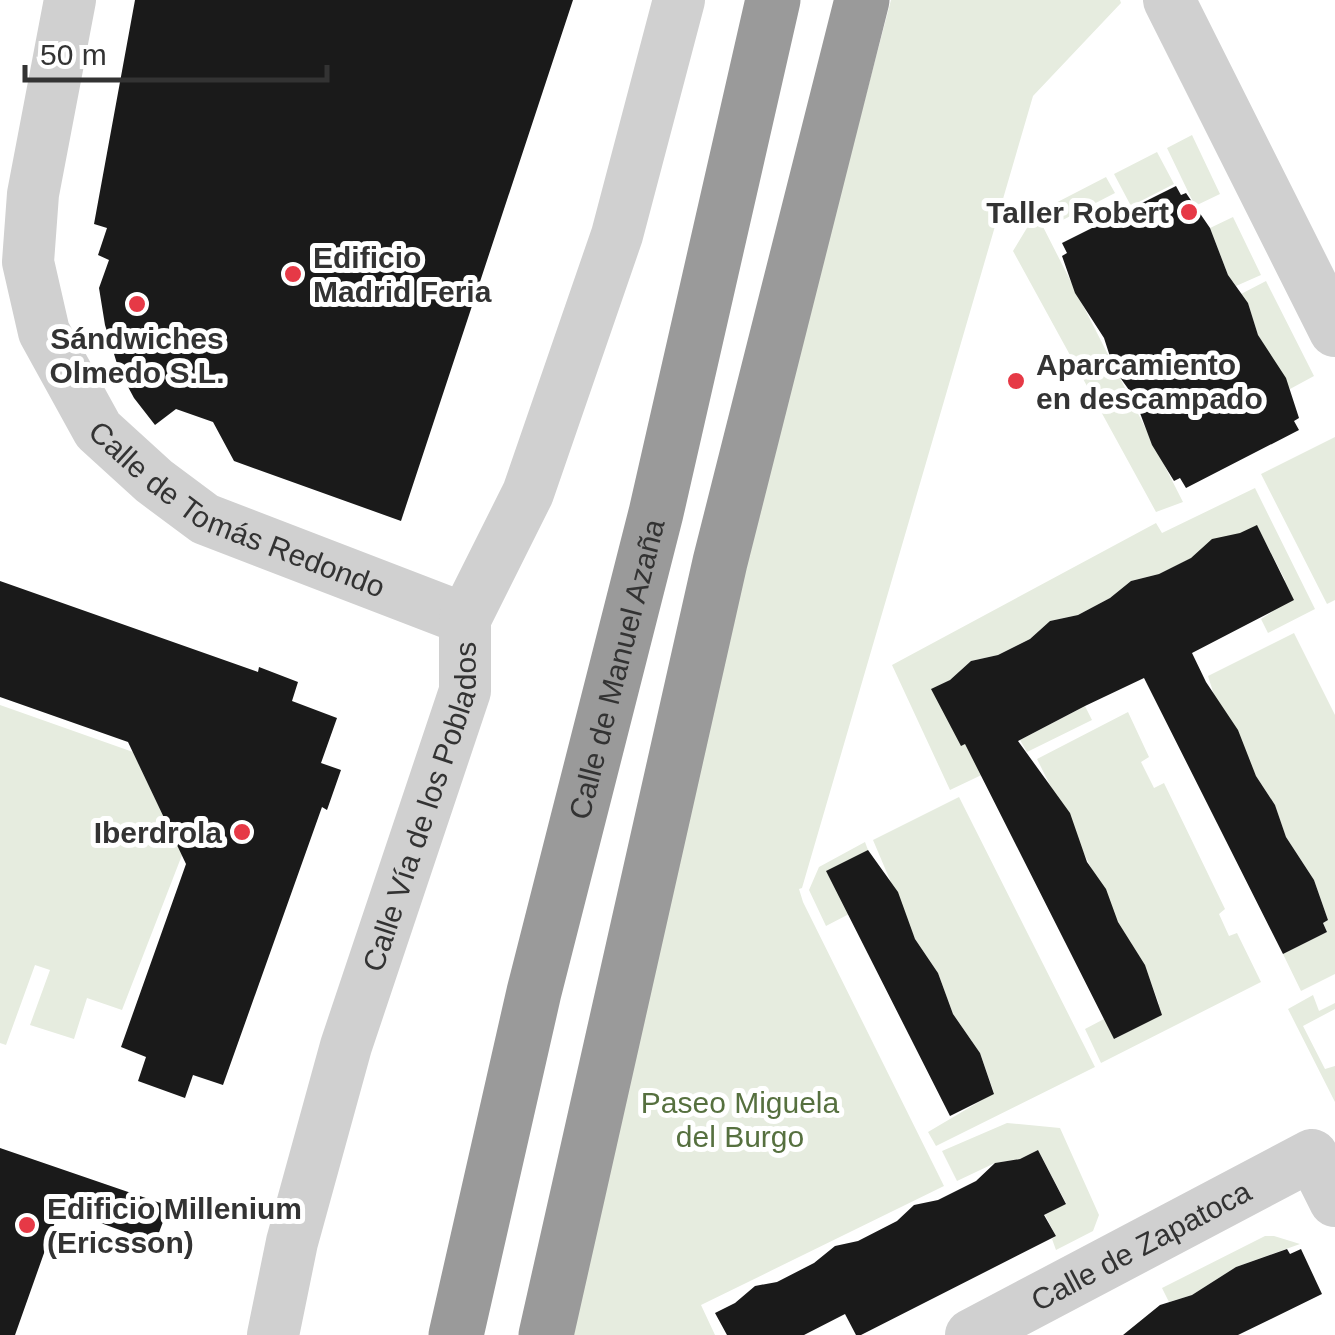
<svg xmlns="http://www.w3.org/2000/svg" width="1335" height="1335" font-family="Helvetica,sans-serif">
  <rect width="100%" height="100%" fill="#fff"/>
  <!-- green -->
  <path fill="#e6ecdf" d="M891,0H1120L1121,3L1033,96L802,888L799,889L803,902L944,1186L701,1305L715,1335H539Z
    M1192,135L1220,194L1195,206L1167,148Z
    M1157,152L1174,184L1131,206L1114,174Z
    M1106,177L1115,193L1053,225L1044,209Z
    M1036,213L1183,502L1156,512L1013,251Z
    M1233,217L1261,275L1236,286L1228,275L1210,228Z
    M1266,281L1314,376L1290,389L1258,335L1248,303L1241,294Z
    M1335,437V600L1327,604L1261,474Z
    M1255,488L1315,609L1268,633L1261,619L1272,612L1263,592L1285,580L1257,526L1159,574L1131,581L1110,598L1078,615L1050,621L1030,639L998,655L971,661L950,680L932,689L961,745L984,736L1011,761L950,790L892,665L1156,523L1162,533Z
    M1294,633L1335,715V974L1301,991L1283,954L1327,932L1323,923L1328,920L1314,880L1286,837L1275,805L1256,776L1214,695L1208,676Z
    M0,705L133,752L182,855L122,1010L87,998L74,1039L30,1025L50,970L35,965L6,1045L0,1043Z
    M1085,706L1092,720L1027,752L1020,740Z
    M1128,712L1149,757L1141,762L1154,788L1164,783L1225,909L1219,914L1229,936L1237,933L1261,982L1101,1063L1085,1029L1104,1019L1115,1039L1157,1016L1154,1008L1159,1004L1144,964L1118,922L1037,759Z
    M959,797L1095,1067L936,1146L928,1132L994,1093L980,1053L953,1014L938,973L915,939L873,840Z
    M865,842L868,850L849,914L826,926L809,890L819,867Z
    M1313,995L1319,1011L1335,1003V1009L1303,1026L1325,1069L1335,1066V1102L1288,1009Z
    M1007,1123L1060,1128L1099,1215L1093,1231L1056,1250L1052,1239L1056,1236L1045,1215L1066,1203L1038,1150L1020,1159L995,1163L957,1181L942,1151Z
    M1265,1236H1274L1300,1244L1236,1267L1192,1295L1169,1302L1162,1288Z"/>
  <!-- building -->
  <path fill="#1a1a1a" d="M135,0H573L401,521L234,461L213,422L176,409L155,425L134,398L119,370L105,325L99,288L109,260L98,255L107,228L94,224Z
    M1176,186L1181,195L1186,193L1210,228L1228,275L1248,303L1258,335L1286,378L1299,418L1294,421L1299,430L1186,488L1180,478L1174,481L1152,445L1134,397L1114,369L1104,338L1075,293L1062,256L1067,253L1062,243Z
    M1257,525L1294,600L1192,653L1206,682L1238,730L1256,776L1275,805L1286,837L1314,880L1328,920L1323,923L1327,932L1283,954L1144,678L1085,706L1018,741L1070,813L1087,862L1106,889L1118,922L1145,965L1162,1015L1114,1039L965,744L961,746L931,689L950,680L971,661L998,655L1030,639L1050,621L1078,615L1110,598L1131,581L1159,574L1191,558L1212,539L1240,533Z
    M0,581L258,672L259,667L298,682L292,701L337,718L321,763L341,770L327,810L322,807L223,1085L193,1075L185,1098L138,1081L146,1057L121,1047L186,864L128,742L0,697Z
    M868,850L898,892L915,939L938,973L953,1014L980,1053L994,1094L950,1116L826,871Z
    M0,1148L169,1206L155,1243L60,1208L15,1335H0Z
    M1038,1150L1066,1204L1044,1215L1056,1236L861,1335H856L845,1314L804,1335H727L715,1313L735,1303L755,1286L777,1282L814,1263L835,1246L858,1241L897,1221L914,1205L938,1200L976,1181L995,1163L1020,1159Z
    M1287,1249L1290,1254L1301,1249L1322,1294L1238,1335H1123L1160,1305L1192,1295L1236,1267Z"/>
  <g fill="none" stroke-linecap="round" stroke-linejoin="round">
    <!-- minor -->
    <g stroke="#d0d0d0" stroke-width="52">
      <path id="s1" d="M70,0L33,194L28,262L44,332L98,430L154,481L205,519L465,619"/>
      <path d="M1169,0L1335,331"/>
      <path id="s2" d="M273,1335L292,1242L346,1046L465,691V619L528,493L617,235L679,0"/>
      <path id="s3" d="M971,1335L1312,1155L1335,1201"/>
    </g>
    <!-- highway -->
    <g stroke="#9a9a9a" stroke-width="55">
      <path id="s4" d="M456,1335L534,992L656,513L773,0"/>
      <path d="M546,1335L720,562L862,0"/>
    </g>
  </g>
  <!-- markers -->
  <g fill="#e63946" stroke="#fff" stroke-width="4">
    <circle cx="1189" cy="212" r="10"/>
    <circle cx="293" cy="274" r="10"/>
    <circle cx="137" cy="304" r="10"/>
    <circle cx="1016" cy="381" r="10"/>
    <circle cx="242" cy="832" r="10"/>
    <circle cx="27" cy="1225" r="10"/>
  </g>
  <g text-anchor="middle" dominant-baseline="central" stroke-width="10" stroke-linejoin="round" paint-order="stroke">
    <!-- poi labels -->
    <g font-size="30" font-weight="bold" fill="#333" stroke="#fff" text-anchor="start">
      <text x="1169" y="212" text-anchor="end">Taller Robert</text>
      <text x="313" y="257">Edificio<tspan x="313" dy="34">Madrid Feria</tspan></text>
      <text x="137" y="338" text-anchor="middle">Sándwiches<tspan x="137" dy="34">Olmedo S.L.</tspan></text>
      <text x="1036" y="364">Aparcamiento<tspan x="1036" dy="34">en descampado</tspan></text>
      <text x="222" y="832" text-anchor="end">Iberdrola</text>
      <text x="47" y="1208">Edificio Millenium<tspan x="47" dy="34">(Ericsson)</tspan></text>
    </g>
    <!-- street labels -->
    <g font-size="30" fill="#333" stroke="#fff">
      <text stroke="none"><textPath href="#s1" startOffset="612">Calle de Tomás Redondo</textPath></text>
      <text stroke="none"><textPath href="#s4" startOffset="685">Calle de Manuel Azaña</textPath></text>
      <text stroke="none"><textPath href="#s2" startOffset="550">Calle Vía de los Poblados</textPath></text>
      <text stroke="none"><textPath href="#s3" startOffset="192">Calle de Zapatoca</textPath></text>
    </g>
    <!-- park labels -->
    <g font-size="30" fill="#56703f" stroke="#fff">
      <text x="740" y="1102">Paseo Miguela<tspan x="740" dy="34">del Burgo</tspan></text>
    </g>
  </g>
  <!-- scale -->
  <path d="M25 65v15h302v-15" fill="none" stroke="#333333" stroke-width="5"/>
  <text x="40" y="65" font-size="30" fill="#333333" stroke="#ffffff" stroke-width="8" paint-order="stroke">50 m</text>
</svg>
